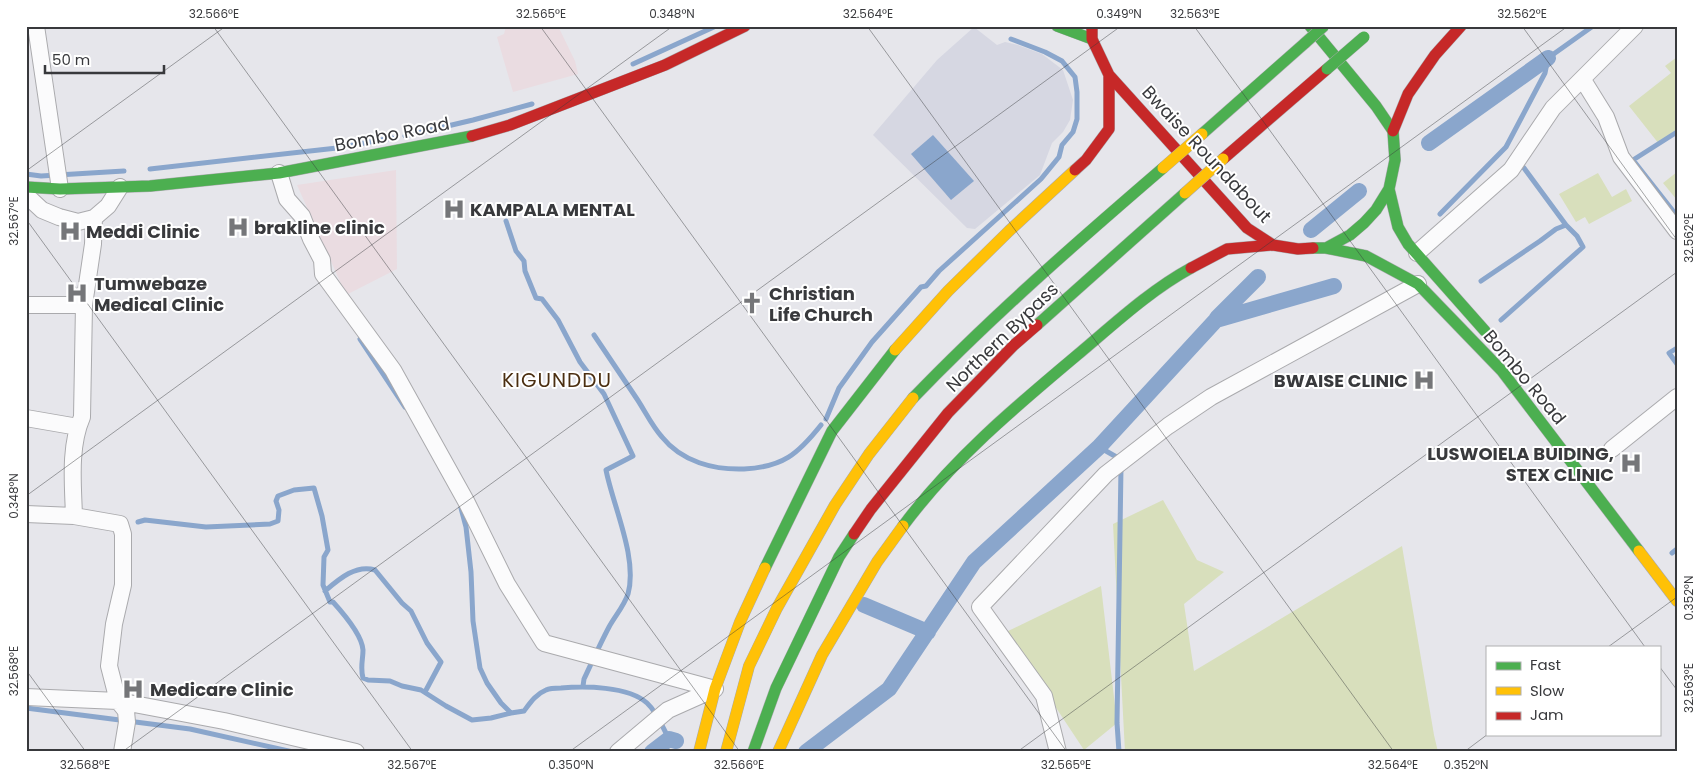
<svg xmlns="http://www.w3.org/2000/svg" width="1703" height="778" font-family="Poppins,sans-serif">
  <rect width="100%" height="100%" fill="#e6e6eb"/>
  <!-- built -->
  <path fill="#d6d7e2" d="M974,27L997,45L1005,42L1018,45L1042,54L1063,70L1073,100L1070,120L1063,132L1052,143L1040,175L975,229L967,228L873,135L937,60Z"/>
  <!-- industrial -->
  <path fill="#eadce1" d="M506,26H558L575,61L578,74L513,92L497,37L504,34Z
    M396,170L397,269L346,295L297,185Z"/>
  <!-- green -->
  <path fill="#d8dfbc" d="M1677,57V129L1659,144L1629,106L1671,73L1665,66Z
    M1677,172V200L1663,183Z
    M1598,173L1612,197L1626,189L1632,201L1589,224L1585,217L1576,222L1559,194Z
    M1163,500L1197,560L1224,572L1184,604L1194,671L1402,546L1434,735L1438,752H1125L1113,524Z
    M1101,586L1117,723L1084,750L1006,632Z"/>
  <!-- water -->
  <path fill="#8aa6cc" d="M933,135L974,181L951,200L911,154Z"/>
  <g fill="none" stroke-linecap="round" stroke-linejoin="round">
    <!-- stream -->
    <path stroke="#8aa6cc" stroke-width="5" d="M633,64L716,26
      M1677,132L1633,160L1677,216
      M405,136L473,120L532,104
      M150,169L337,148L392,138
      M26,174L41,176L124,171
      M1440,214L1506,147L1545,73L1548,58L1593,26
      M506,221L516,251L524,261L525,271L536,298L542,299L558,320L580,362L604,394L633,456L606,470C613,506 638,558 628,594C624,606 615,616 609,627C600,644 592,662 584,679L583,686
      M1481,281L1540,241L1556,229L1566,225
      M1501,320L1583,247L1577,236L1566,225L1524,168
      M594,335C608,356 622,377 637,399C645,411 652,426 662,437C682,462 714,470 744,469C783,467 798,454 821,425
      M360,339L405,407
      M1677,348L1669,353L1677,364
      M826,419L839,388L872,342L921,287L926,286L939,271L1041,179L1059,157L1062,145L1073,132L1077,119V92L1075,77L1062,61L1045,52L1011,39
      M1099,447L1120,459
      M461,508L466,527L471,572L473,621L480,668L487,683L501,703L511,713L524,711C530,703 536,694 546,690C550,688 556,688 561,688C584,686 628,686 647,703C657,712 663,728 669,739
      M138,522L145,520L206,527L270,524L278,521L279,510L276,501L278,496L294,490L314,488L322,516L328,550L324,557L323,585L330,602H333C343,613 362,635 363,650C363,660 360,667 363,678L368,680L390,681L402,686L421,690L446,706L472,720L491,718L511,713
      M1672,553L1677,549
      M325,591C339,579 356,564 375,570L402,603L411,611L427,643L441,662L425,692
      M26,708L190,729L293,752
      M1119,752L1117,723L1121,467"/>
    <!-- canal -->
    <path stroke="#8aa6cc" stroke-width="16" d="M1429,143L1548,58
      M1311,230L1359,191
      M1217,318L1258,277
      M864,605L928,632
      M652,752L669,739L676,741
      M806,752L889,689L974,562L1099,447L1216,320L1334,286"/>
    <!-- street casing -->
    <g stroke="#aaaaad" stroke-width="18">
      <path id="street" d="M36,26L60,189
        M1583,80L1606,117L1621,157L1677,231
        M279,173L287,199L302,216L311,239L322,260L323,274L393,370L467,503L507,584L544,643L715,689
        M26,195L42,210L59,217L78,222L94,218
        M1417,253L1511,170L1553,108L1635,26
        M26,305H84
        M26,418L78,427
        M1612,449L1677,397
        M26,514L74,516L120,524L123,534V585L114,624L109,666L118,701L126,711L127,722L122,752
        M74,516C73,484 69,447 82,417L84,305L93,244L94,218L108,206L120,187
        M26,697L118,701L224,721L356,752
        M618,752L668,710L715,689
        M1058,752L1044,696L980,607L1106,474L1168,426L1211,397L1418,284"/>
    </g>
    <!-- fast casing -->
    <g stroke="#aaaaad" stroke-width="12">
      <path id="fast" d="M1057,26L1092,39
        M1310,26L1376,106L1393,131L1395,160L1389,189L1376,210L1364,223L1350,235L1326,248H1313
        M1202,134L1305,43
        M26,187L60,189L150,186L279,173L472,136
        M1389,189L1398,227L1408,244L1485,331
        M1326,248L1366,256L1418,284L1502,371L1639,551
        M1037,325L1185,193
        M913,398C992,316 1077,242 1163,168
        M903,526C952,460 1014,408 1076,356C1113,325 1149,291 1191,268
        M765,568L832,431L895,350
        M753,752L776,688L839,557L854,534"/>
    </g>
    <!-- slow casing -->
    <g stroke="#aaaaad" stroke-width="12">
      <path id="slow" d="M895,350L948,291L1009,231L1075,170
        M1639,551L1677,601
        M699,752L715,689L740,622L765,568
        M726,752L749,666L777,608L835,505L869,454L913,398
        M778,752L822,655L877,562L903,526"/>
    </g>
    <!-- jam casing -->
    <g stroke="#aaaaad" stroke-width="12">
      <path id="jam" d="M1092,26V39L1109,75L1247,228L1273,245L1298,249L1313,248
        M1393,131L1408,94L1435,55L1461,26
        M472,136L510,125L665,65L745,26
        M1223,159L1327,69
        M1075,170L1086,160L1109,129V75
        M1191,268L1227,249L1273,245
        M854,534L871,509L948,413L1014,345L1037,325"/>
    </g>
    <!-- street -->
    <use href="#street" stroke="#fbfbfc" stroke-width="16"/>
    <!-- fast -->
    <use href="#fast" stroke="#4caf50" stroke-width="11"/>
    <!-- slow -->
    <use href="#slow" stroke="#ffc107" stroke-width="11"/>
    <!-- jam -->
    <use href="#jam" stroke="#c62828" stroke-width="11"/>
    <!-- fast-bridge casing -->
    <g stroke="#aaaaad" stroke-width="12" stroke-linecap="butt">
      <path id="fast-bridge" d="M1305,43L1324,26
        M1327,69L1364,37"/>
    </g>
    <!-- slow-bridge casing -->
    <g stroke="#aaaaad" stroke-width="12" stroke-linecap="butt">
      <path id="slow-bridge" d="M1163,168L1202,134
        M1185,193L1223,159"/>
    </g>
    <!-- fast-bridge -->
    <use href="#fast-bridge" stroke="#4caf50" stroke-width="11"/>
    <!-- slow-bridge -->
    <use href="#slow-bridge" stroke="#ffc107" stroke-width="11"/>
  </g>
  <!-- ticks -->
  <path fill="none" stroke="#38393c" stroke-width="1" stroke-opacity="0.45" d="M213,26L740,752M540,26L1067,752M867,26L1394,752M1194,26L1645,647M1522,26L1677,240M26,171L226,26M26,219L413,752M26,496L673,26M1608,647L1677,597M1659,666L1677,690M26,670L86,752M122,752L1121,26M569,752L1568,26M1017,752L1677,272M1464,752L1488,734"/>
  <!-- icons -->
  <defs>
    <g id="hospital-bare" transform="scale(1.725)"><path d="M-5-5h3v3.5h4V-5h3V5h-3V1.5h-4V5h-3Z" fill="#757679" stroke="#fff" stroke-width="2.5" paint-order="stroke"/></g>
    <g id="church-bare" transform="scale(1.725)"><path d="M-1.2-6h2.4v3.5h3.3v2.4h-3.3V6h-2.4V-.1h-3.3v-2.4h3.3Z" fill="#757679" stroke="#fff" stroke-width="2.5" paint-order="stroke"/></g>
  </defs>
  <g fill-rule="evenodd">
    <use href="#hospital-bare" x="454" y="209"/>
    <use href="#hospital-bare" x="238" y="227"/>
    <use href="#hospital-bare" x="70" y="231"/>
    <use href="#hospital-bare" x="77" y="293"/>
    <use href="#church-bare" x="752" y="303"/>
    <use href="#hospital-bare" x="1424" y="380"/>
    <use href="#hospital-bare" x="1631" y="463"/>
    <use href="#hospital-bare" x="133" y="689"/>
  </g>
  <g text-anchor="middle" dominant-baseline="central" stroke-width="4" stroke-linejoin="round" paint-order="stroke">
    <!-- street labels -->
    <g font-size="18" fill="#38393c" stroke="#fff">
      <text transform="translate(392 134) rotate(-11)">Bombo Road</text>
      <text transform="translate(1207 154) rotate(47)">Bwaise Roundabout</text>
      <text transform="translate(1002 337) rotate(-44)">Northern Bypass</text>
      <text transform="translate(1525 377) rotate(50)">Bombo Road</text>
    </g>
    <!-- poi labels -->
    <g font-size="18" font-weight="bold" fill="#38393c" stroke="#fff" text-anchor="start">
      <text x="470" y="209">KAMPALA MENTAL</text>
      <text x="254" y="227">brakline clinic</text>
      <text x="86" y="231">Meddi Clinic</text>
      <text x="94" y="283">Tumwebaze<tspan x="94" dy="21">Medical Clinic</tspan></text>
      <text x="769" y="293">Christian<tspan x="769" dy="21">Life Church</tspan></text>
      <text x="1408" y="380" text-anchor="end">BWAISE CLINIC</text>
      <text x="1614" y="453" text-anchor="end">LUSWOIELA BUIDING,<tspan x="1614" dy="21">STEX CLINIC</tspan></text>
      <text x="150" y="689">Medicare Clinic</text>
    </g>
    <!-- quarter labels -->
    <g font-size="20" letter-spacing="1" fill="#4b2f11" stroke="#fff">
      <text x="557" y="380">KIGUNDDU</text>
    </g>
  </g>
  <!-- border -->
  <rect width="1703" height="778" fill="none" stroke="#ffffff" stroke-width="55"/>
  <!-- legend -->
  <rect x="1486" y="646" width="175" height="90" fill="#ffffff" stroke="#afb0b1"/>
  <rect x="1496" y="662" width="25" height="8" fill="#4caf50" stroke="#afb0b1"/>
  <text x="1530" y="670" font-size="15" fill="#38393c">Fast</text>
  <rect x="1496" y="687" width="25" height="8" fill="#ffc107" stroke="#afb0b1"/>
  <text x="1530" y="696" font-size="15" fill="#38393c">Slow</text>
  <rect x="1496" y="712" width="25" height="8" fill="#c62828" stroke="#afb0b1"/>
  <text x="1530" y="720" font-size="15" fill="#38393c">Jam</text>
  <!-- scale -->
  <path d="M45 65v8h119v-8" fill="none" stroke="#38393c" stroke-width="2.5"/>
  <text x="52" y="65" font-size="15" fill="#38393c" stroke="#ffffff" stroke-width="4" paint-order="stroke">50 m</text>
  <rect x="28" y="28" width="1648" height="722" fill="none" stroke="#38393c" stroke-width="2"/>
  <g font-size="12" text-anchor="middle" fill="#38393c">
    <text x="214" y="18">32.566°E</text>
    <text x="541" y="18">32.565°E</text>
    <text x="672" y="18">0.348°N</text>
    <text x="868" y="18">32.564°E</text>
    <text x="1119" y="18">0.349°N</text>
    <text x="1195" y="18">32.563°E</text>
    <text x="1522" y="18">32.562°E</text>
    <text transform="translate(14 221) rotate(-90)" y="4">32.567°E</text>
    <text transform="translate(1689 238) rotate(-90)" y="4">32.562°E</text>
    <text transform="translate(14 496) rotate(-90)" y="4">0.348°N</text>
    <text transform="translate(1689 598) rotate(-90)" y="4">0.352°N</text>
    <text transform="translate(14 671) rotate(-90)" y="4">32.568°E</text>
    <text transform="translate(1689 688) rotate(-90)" y="4">32.563°E</text>
    <text x="85" y="769">32.568°E</text>
    <text x="412" y="769">32.567°E</text>
    <text x="571" y="769">0.350°N</text>
    <text x="739" y="769">32.566°E</text>
    <text x="1066" y="769">32.565°E</text>
    <text x="1393" y="769">32.564°E</text>
    <text x="1466" y="769">0.352°N</text>
  </g>
</svg>
